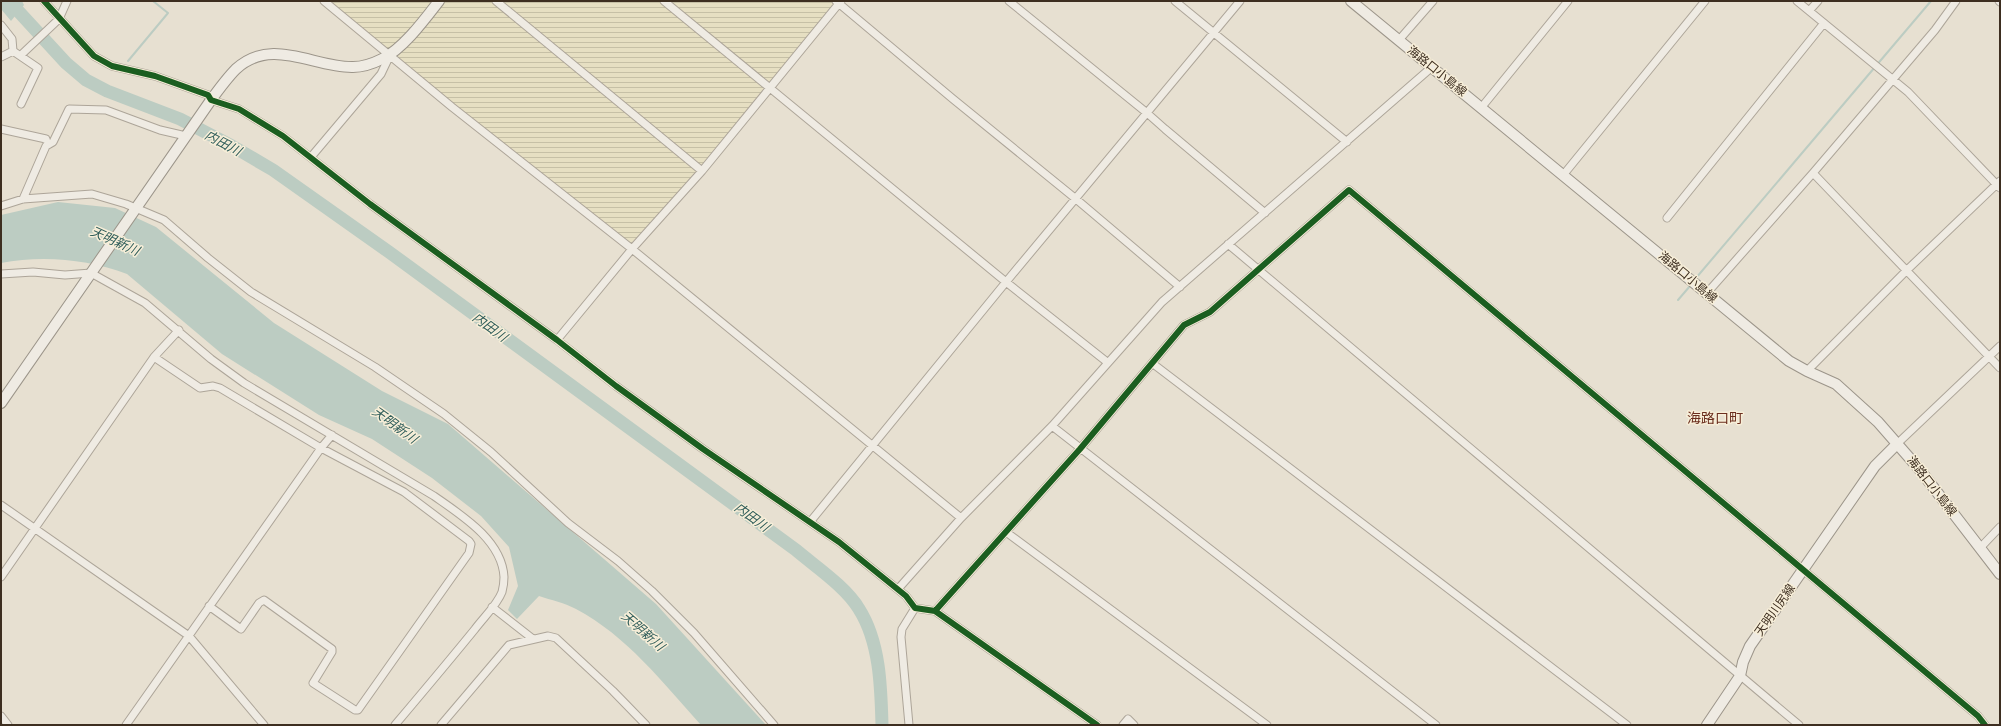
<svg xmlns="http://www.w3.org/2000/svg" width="2001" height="726" font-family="'Source Serif 4','Noto Sans JP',serif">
  <defs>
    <pattern id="farmland-rules" width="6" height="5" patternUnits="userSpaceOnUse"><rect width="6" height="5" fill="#e6dfc2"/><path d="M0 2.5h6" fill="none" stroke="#c6c0a6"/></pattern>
  </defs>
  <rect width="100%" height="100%" fill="#e7e0d1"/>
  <!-- farmland -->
  <path fill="url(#farmland-rules)" d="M324,1H842L632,249Z"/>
  <!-- water -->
  <path fill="#bcccc2" d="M1,1H22L24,5L11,21L1,9Z
    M58,202L115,208L156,227L274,323L382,391L448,424L656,604L766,725H701C663,683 627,636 576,609C565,603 551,600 539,596L517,619L508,610L518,586L509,547L481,516L432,478L372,439L319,415L222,354L127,274C88,259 42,255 1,263V215Z"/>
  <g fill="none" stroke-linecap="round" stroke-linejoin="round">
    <!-- stream -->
    <path stroke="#bcccc2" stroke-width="2" d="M128,61L168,13L153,1
      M1696,278L1931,1
      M1678,300L1690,286"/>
    <!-- river -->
    <path stroke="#bcccc2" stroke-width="13" d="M9,1L66,63L86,80L107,91L180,119L232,146L273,170L389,252L796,550C816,567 846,587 859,609C880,642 881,687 882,725"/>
    <!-- street casing -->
    <g stroke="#ada599" stroke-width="9">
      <path id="street" d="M44,1L94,56L112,66L155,76L208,95L211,100L239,109L283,136L370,204L557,340L616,386L703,449L839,542L906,596L915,608L935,611L1097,725
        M324,1L452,107L632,249L961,518
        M496,1L702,171
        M664,1L1006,282L1107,362
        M836,1L953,99L1076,199L1180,287
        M1009,1L1147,113L1165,129L1265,213
        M1175,1L1347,142
        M1797,1L1908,92L2000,188
        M1999,1L2000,2
        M1809,11L1818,1
        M1,25L12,39L13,51
        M1399,40L1433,1
        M13,51L38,68L21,104
        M21,55L59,19L67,1
        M1,57L13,51
        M1481,108L1568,1
        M1,129L46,139L48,145
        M311,157L381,74L390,55
        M1813,173L2000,368
        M1564,174L1705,1
        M23,199L46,146L53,142L69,109L106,110L160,130L186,136
        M1,206L23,199L92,194L126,204L164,220L208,258L251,292L375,367L444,414L491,452L568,523L618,561L652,591L694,633L774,725
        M1667,218L1824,23
        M1228,244L1799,725
        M1,274L33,272L65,275L91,273L145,303L211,359L244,383L434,496C461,515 502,540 504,577C504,581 503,588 502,592C497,605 484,617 475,629C449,661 422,693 395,725
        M1707,293L1813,173L1935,30L1956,1
        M557,340L632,249L702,171L841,1
        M154,357L200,388L213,386L220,388L321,448L404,492L469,541L471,544L469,553L358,710H355L313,683L332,652V649L264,600L259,603L241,629L209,606
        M1152,363L1627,725
        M1807,371L1907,270L2000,181
        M1052,426L1436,725
        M1898,443L2000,346
        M1,505L189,636L264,725
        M810,522L1006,282L1240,1
        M1006,532L1267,725
        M1980,548L2000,527
        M1,577L154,357L179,330
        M898,589L961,518L1052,426L1162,302L1432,67
        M492,607L533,639
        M935,611L1080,449L1184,325L1210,312L1349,190L1978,716L1985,725
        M1,716L8,725
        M126,725L321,448L332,435
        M441,725L509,645L548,636L556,638L613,691L646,725
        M909,725L901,637L902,629L915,608
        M1123,725L1128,719L1134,725"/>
    </g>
    <!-- secondary casing -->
    <g stroke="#9c958a" stroke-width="12">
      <path id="secondary" d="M1351,1L1789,361L1807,371L1836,384L1878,422L1920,470L2000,574
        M1,403L211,100C219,89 227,78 236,69C272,36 314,68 353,67C363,67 374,63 382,59C403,49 425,19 439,1
        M1707,725L1740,676L1743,662L1750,646L1875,466L1898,443"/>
    </g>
    <!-- street -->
    <use href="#street" stroke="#efebe3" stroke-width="7"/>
    <!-- secondary -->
    <use href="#secondary" stroke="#efebe3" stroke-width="10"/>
    <!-- cycleway casing -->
    <g stroke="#f7eed8" stroke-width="8">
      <path id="cycleway" d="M44,1L94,56L112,66L155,76L208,95L211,100L239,109L283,136L370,204L557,340L616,386L703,449L839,542L906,596L915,608L935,611L1097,725
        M935,611L1080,449L1184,325L1210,312L1349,190L1978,716L1985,725"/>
    </g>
    <!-- cycleway -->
    <use href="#cycleway" stroke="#1b5e20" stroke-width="6"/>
  </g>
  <g text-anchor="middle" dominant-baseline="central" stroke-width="3" stroke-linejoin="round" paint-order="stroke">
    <!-- street labels -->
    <g font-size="12" fill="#3d2e20" stroke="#f7eed8">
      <text transform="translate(1437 71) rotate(39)">海路口小島線</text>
      <text transform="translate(1688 277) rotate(40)">海路口小島線</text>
      <text transform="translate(1932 486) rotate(52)">海路口小島線</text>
      <text transform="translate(1775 610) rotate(-55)">天明川尻線</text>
    </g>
    <!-- water labels -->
    <g font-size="13" font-style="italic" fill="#2f5d5a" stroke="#f7eed8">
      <text transform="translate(223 143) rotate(28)">内田川</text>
      <text transform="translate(115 241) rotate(24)">天明新川</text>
      <text transform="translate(490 327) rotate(36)">内田川</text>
      <text transform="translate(395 425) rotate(36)">天明新川</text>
      <text transform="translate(752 517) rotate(36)">内田川</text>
      <text transform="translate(643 631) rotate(41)">天明新川</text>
    </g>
    <!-- quarter labels -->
    <g font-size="14" fill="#6b2e1e" stroke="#f7eed8">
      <text x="1715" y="418">海路口町</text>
    </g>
  </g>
  <!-- border -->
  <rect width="2001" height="726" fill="none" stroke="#3d2e20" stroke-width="4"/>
</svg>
